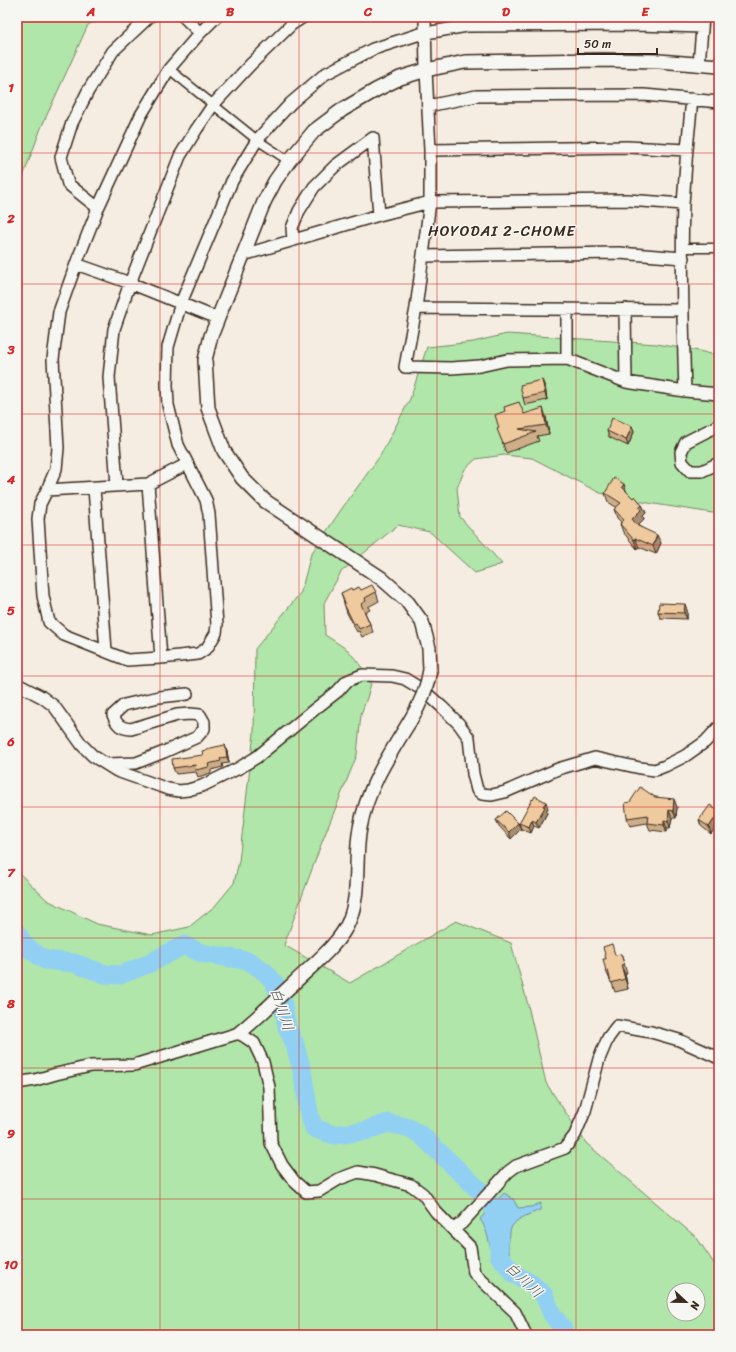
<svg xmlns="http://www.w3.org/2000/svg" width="736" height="1352" font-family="Sriracha,'Klee One',sans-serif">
  <rect width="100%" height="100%" fill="#f5ede1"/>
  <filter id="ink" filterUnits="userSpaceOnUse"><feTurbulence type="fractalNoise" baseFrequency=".025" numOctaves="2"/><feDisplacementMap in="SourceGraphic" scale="8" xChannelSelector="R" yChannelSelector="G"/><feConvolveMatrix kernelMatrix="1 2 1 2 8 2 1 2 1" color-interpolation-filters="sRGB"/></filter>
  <g filter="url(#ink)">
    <!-- green -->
    <path fill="#b0e6a9" stroke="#768864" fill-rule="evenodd" d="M17,17H103L88,25L41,128L17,193Z
      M507,334L657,344L699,351L719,356V514L648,503L600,493L532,458L504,455L476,459L465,469L457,488L460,517L502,564L475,573L430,532L398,525L341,572L324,603L325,635L348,650L372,680L367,698L361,714L357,755L322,842L284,945L350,983L456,921L511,943L527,1001L546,1083L586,1143L697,1238L719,1271V1335H17V871L47,900L97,924L152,935L189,927L215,906L234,883L239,861L254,733L255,649L301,592L311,554L343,507L380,456L410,399L427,347L473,342ZM674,1290H698V1314H674Z"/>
    <!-- water -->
    <path fill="#92d0f3" stroke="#6f8e9e" d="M504,1193L513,1199L518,1208L531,1207L541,1203L540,1210C531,1214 519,1217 513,1225C511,1227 510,1231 510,1234C506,1248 510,1261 519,1272L511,1277C504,1271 498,1266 494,1258C488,1244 489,1232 480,1219Z"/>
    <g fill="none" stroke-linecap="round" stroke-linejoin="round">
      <!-- stream -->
      <path stroke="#6f8e9e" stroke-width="3" d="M563,1329L569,1335"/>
      <!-- river -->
      <path stroke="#92d0f3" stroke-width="19" d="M17,933L25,946L45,960L74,963L105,974L120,975L148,964L184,945L201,953L249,961L265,972L274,982L283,1005L287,1027L294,1042L302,1070L309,1113L314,1128L334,1135L365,1131L388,1123L406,1127L420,1134L479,1190
        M491,1204L493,1206L499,1225V1255L514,1274L532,1284L544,1295L552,1314L563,1329"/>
      <!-- pedestrian casing -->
      <g stroke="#3b2a1e" stroke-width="11">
        <path id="pedestrian" d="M169,69L257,140L289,161
          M682,248H719"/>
      </g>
      <!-- minor casing -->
      <g stroke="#3b2a1e" stroke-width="14">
        <path id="minor" d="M184,17L200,33
          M216,17L200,33L169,69L141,115L98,208L76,264L59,312L53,359L58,448L56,469L47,490L40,504L38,519L43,596L49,622L64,635L127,660L161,658L198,654L207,648L216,633L217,625L209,514L206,500L178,445L168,405L167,385L168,347L181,303L232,181L257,140L291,103L325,74L373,49L420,34L467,26L638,25L702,27
          M425,17L426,70L430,150V202L416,308L405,367L451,368L480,366L507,360L567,359L626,382L685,391L719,394
          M699,64L703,17
          M428,106L476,96L644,95L719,102
          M430,150L627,147L687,150
          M98,208L68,184L61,157L72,123L88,91L113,51L149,17
          M293,240L292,228L299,211L314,187L335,166L373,138L379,215
          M243,255L379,215L430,202L627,200L683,204
          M423,256L619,253L683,258
          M76,264L130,283L217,318
          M416,308L682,310
          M567,309V359
          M625,309L626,382
          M685,391C683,329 681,267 683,205C685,169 688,134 692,99
          M719,425L686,442L681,452L682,462L690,471H702L719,463
          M148,484L161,658
          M117,485L109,377L114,329L130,283L180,156L196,130L213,105L250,65L292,24L303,17
          M94,488L106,651
          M47,490L148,484L187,464
          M17,684L42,697L54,706L82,745L93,756L117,771L168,789L179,791L188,790L202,786L239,768L257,757L315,709L338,691L347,681L362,675L392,676L405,679L423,690L442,707L459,724L469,738L473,774L477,790L482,794L492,795L505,792L558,769L595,758L640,768L655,770L665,766L685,756L705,742L719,727
          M108,764L136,763L164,752L197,737L204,729V722L200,715L190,714L177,715L131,729C120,728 117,725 113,715L124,705L159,697L187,694
          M17,1083L35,1080L56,1074L91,1066L134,1065L239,1033L254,1043L263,1062L269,1087L271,1143L282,1165L294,1181L306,1192L319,1191L339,1179L358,1172L375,1175L411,1185L423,1194L436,1212L470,1247L474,1273L515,1312L526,1335
          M454,1229L462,1223L508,1172L516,1166L565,1148L575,1135L585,1111L599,1059L608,1038L617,1026L651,1032L679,1040L719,1058"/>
      </g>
      <!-- tertiary casing -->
      <g stroke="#3b2a1e" stroke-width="16">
        <path id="tertiary" d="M430,670L429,648L422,622L406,600L381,578L265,501L242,478L224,451L208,408L205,360L211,336L264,202L275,181L289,161L314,131L342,110L376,90L400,78L426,70L465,62L603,60L659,61L719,66
          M239,1033C258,1018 275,1000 293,984C310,967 340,944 349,921C361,892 354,858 360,828C367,788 389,755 410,721"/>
      </g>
      <!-- pedestrian -->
      <use href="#pedestrian" stroke="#f6f6f2" stroke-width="8"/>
      <!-- minor -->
      <use href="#minor" stroke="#f6f6f2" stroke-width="11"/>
      <!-- tertiary -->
      <use href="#tertiary" stroke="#f6f6f2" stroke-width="13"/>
      <!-- tertiary-bridge casing -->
      <g stroke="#3b2a1e" stroke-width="16" stroke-linecap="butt">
        <path id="tertiary-bridge" d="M410,721C420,705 427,689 430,670"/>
      </g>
      <!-- tertiary-bridge -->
      <use href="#tertiary-bridge" stroke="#f6f6f2" stroke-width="13"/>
    </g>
    <!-- wall -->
    <path fill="#ceae89" stroke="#3b2a1e" d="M545,386L547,400L525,405L523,398Z
      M524,414L546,417L549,434L537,436L539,441L506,453L503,444L499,428Z
      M632,426L634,432L628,446L609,437L607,431Z
      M626,492L633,498L642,505L646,513L643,516L644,519L638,525L661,543L656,554L639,547L637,549L623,532L620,524L621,522L617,518L614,509L616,507L608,502L605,493Z
      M352,590L376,592L379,601L368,607L370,610L365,612L370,624L373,632L362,637L359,631L357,632L347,613L341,593Z
      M687,610V619L660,618L658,612Z
      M227,751L229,763L222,764L223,767L211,770V773L198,777L196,772L176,774L173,768L203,755Z
      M655,797L677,807L676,818H672L670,828H667V832L650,830L647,823L630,826L627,818Z
      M548,808L546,811L547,813L539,828L534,826L531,833L521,829L519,823Z
      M719,812V822L711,834L701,826L699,820Z
      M496,820L518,823L521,829L511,839L499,826Z
      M621,954L624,963L627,974H625L628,989L615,992L611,980H610L606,971L616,955Z"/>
    <!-- shaded-wall -->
    <path fill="#a78d6f" stroke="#3b2a1e" d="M542,380L545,386L547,400L545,393Z
      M543,408L546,417L549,434L546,425Z
      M632,426L634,432L628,446L626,440Z
      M624,484L627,493L622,487Z
      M642,505L646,513L643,516L644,519L635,528L632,519L639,508Z
      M657,535L661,543L656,554L653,546Z
      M635,538L639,547L637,549L634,540Z
      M685,604L687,610V619L684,613Z
      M225,745L227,751L229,763L227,757Z
      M674,799L677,807L676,818L673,811Z
      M546,802L548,808L546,811L547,813L539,828L536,822Z
      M669,810L672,818L670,828L668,821Z
      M719,812V822L711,834L709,827Z
      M532,820L534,826L531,833L529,827Z
      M664,820L667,828V832L664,825Z
      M518,823L521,829L511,839L509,832Z
      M621,965L625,974L628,989L625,979Z"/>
    <!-- building -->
    <path fill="#efca9f" stroke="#3b2a1e" d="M542,380L545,393L523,398L520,385Z
      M519,402L524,414L543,408L546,425L519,429L536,432L503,444L497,429L499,428L495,415L505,411L504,407Z
      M612,418L632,426L626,440L607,431Z
      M614,478L624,484L622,487L633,498L635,496L642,505L639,508L641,510L632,519L638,526L657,535L653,546L635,538L634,540L620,524L624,520L614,509L621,503L605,493Z
      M372,585L376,592L365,598L366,601L361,604L370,624L359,629L356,623L354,624L344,604H345L341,593L351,588L352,590L359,587L361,590Z
      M659,603L685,604L684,613L658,612Z
      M225,745L227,757L220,758L221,761L208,764L209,767L196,770L195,765L173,768L172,759L203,755L202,751L206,750V749Z
      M640,787L655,797L674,799L673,811L669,810L668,821L664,820V825L647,823L648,815L627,818L625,803L630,802Z
      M535,796L546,802L543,806L545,807L536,822L532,820L529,827L519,823L532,799L533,800Z
      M710,805L719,812L709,827L699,820Z
      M506,811L518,823L509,832L496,820Z
      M612,944L615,955L621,954L624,964L621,965L625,979L611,983L608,970L606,971L603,959H606L603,947Z"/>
  </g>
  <!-- grid -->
  <path fill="none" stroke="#d62828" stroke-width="1" stroke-opacity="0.55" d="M160,17V1335M299,17V1335M437,17V1335M576,17V1335M17,153H719M17,284H719M17,414H719M17,545H719M17,676H719M17,807H719M17,938H719M17,1068H719M17,1199H719"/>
  <g text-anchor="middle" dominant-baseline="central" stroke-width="3" stroke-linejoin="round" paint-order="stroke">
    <!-- neighbourhood labels -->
    <g font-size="15" letter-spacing="1" fill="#3b2a1e" stroke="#f6f6f2">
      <text x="502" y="231">HOYODAI 2-CHOME</text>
    </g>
    <!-- water labels -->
    <g font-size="15" font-style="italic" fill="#515453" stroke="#f6f6f2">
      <text transform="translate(282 1009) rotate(72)">白川川</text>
      <text transform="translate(524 1280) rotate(43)">白川川</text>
    </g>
  </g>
  <!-- margin -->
  <rect width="736" height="1352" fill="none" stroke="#f6f6f2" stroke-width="44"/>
  <!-- north arrow -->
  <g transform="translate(686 1302) rotate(112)"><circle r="19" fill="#f6f6f2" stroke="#aba49d"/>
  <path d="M0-3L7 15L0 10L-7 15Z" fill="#3b2a1e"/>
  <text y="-6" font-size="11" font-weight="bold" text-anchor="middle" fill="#3b2a1e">N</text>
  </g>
  <!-- scale -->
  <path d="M578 48v6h79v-6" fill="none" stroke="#3b2a1e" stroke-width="2"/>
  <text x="584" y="48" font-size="12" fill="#3b2a1e" stroke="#f6f6f2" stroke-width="3" paint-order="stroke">50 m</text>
  <rect x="22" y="22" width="692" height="1308" fill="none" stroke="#d62828" stroke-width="1.5"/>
  <g font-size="13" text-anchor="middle" font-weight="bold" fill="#d62828">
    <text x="91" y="16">A</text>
    <text x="230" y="16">B</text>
    <text x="368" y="16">C</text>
    <text x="506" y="16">D</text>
    <text x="645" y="16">E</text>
    <text x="11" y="92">1</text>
    <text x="11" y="223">2</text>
    <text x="11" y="354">3</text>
    <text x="11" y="484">4</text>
    <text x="11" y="615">5</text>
    <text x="11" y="746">6</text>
    <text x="11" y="877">7</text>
    <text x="11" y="1008">8</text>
    <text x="11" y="1138">9</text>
    <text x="11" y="1269">10</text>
  </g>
</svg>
